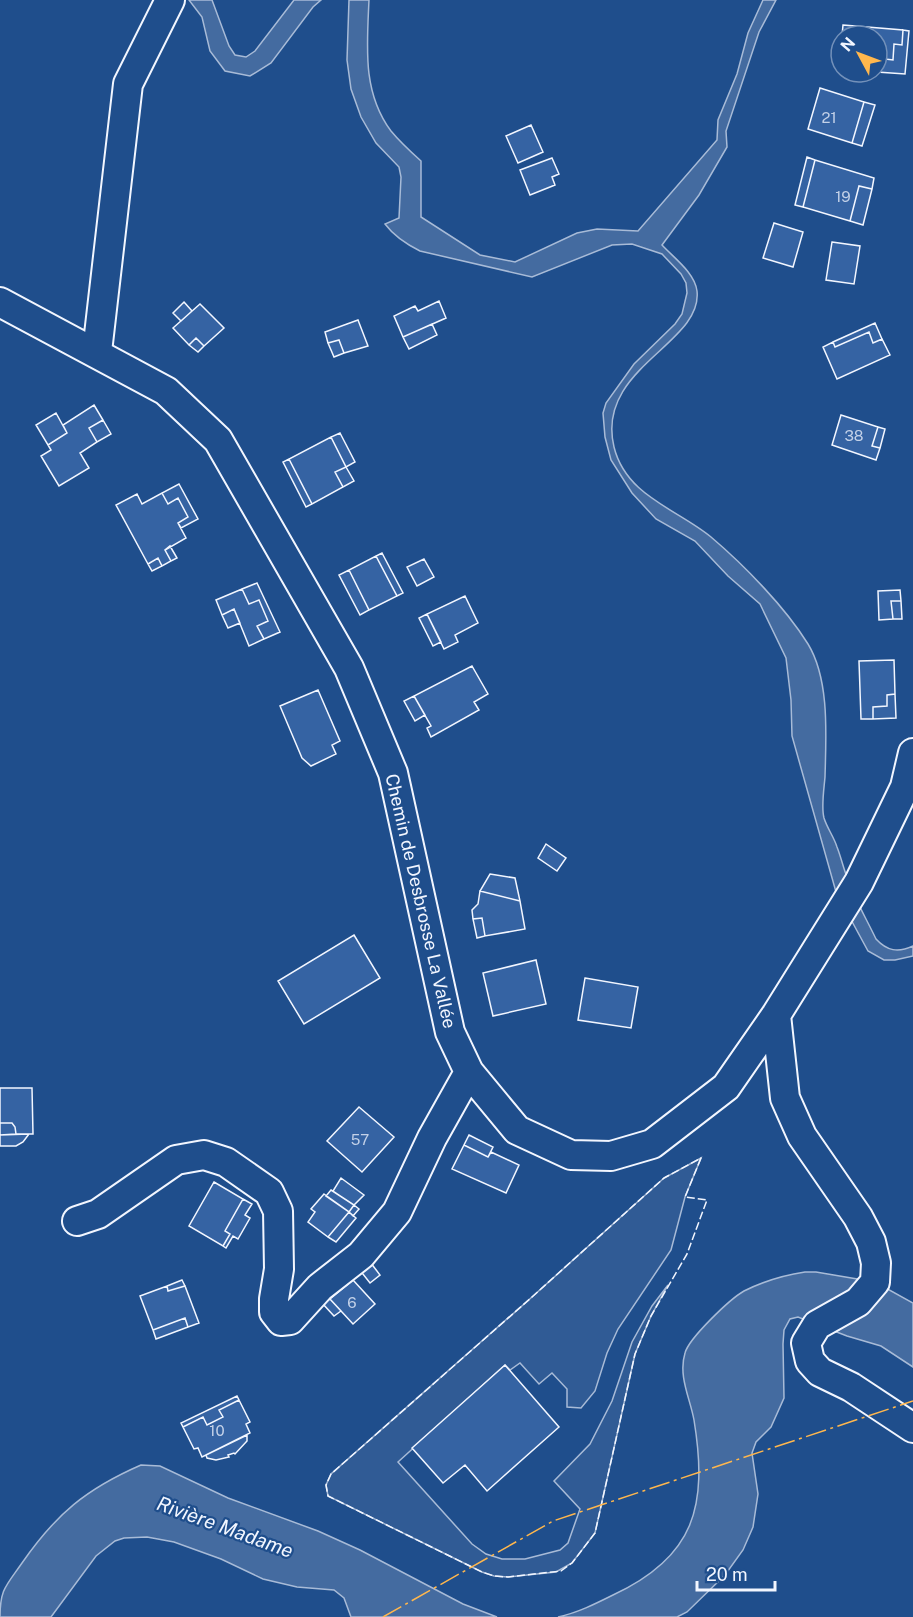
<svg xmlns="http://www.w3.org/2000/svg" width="913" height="1617" font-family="'Public Sans',sans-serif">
  <rect width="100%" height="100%" fill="#1f4e8c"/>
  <!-- built -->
  <path fill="#305b95" stroke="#a8bbd7" stroke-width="1.5" d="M701,1158L685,1197L671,1250L618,1329L607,1353L595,1391L581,1408L567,1407V1389L552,1373L539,1384L520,1363L510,1370L505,1365L398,1462L472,1544L486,1554L502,1559H525L560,1550L568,1543L580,1509L554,1481L590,1444L612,1401L632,1342L652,1306L668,1285L651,1316L635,1354L595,1533L572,1563L556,1572L508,1577L494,1576L482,1572L328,1496L326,1485L331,1474L532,1297L664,1178Z"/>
  <!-- water -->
  <path fill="#446ba0" stroke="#a8bbd7" stroke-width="1.5" d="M189,0H212L229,46L235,55L246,57L255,51L294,0H321L313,7L271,63L250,76L225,71L210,51L202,17Z
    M349,0H369C367,46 362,92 391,131C400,142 411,152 421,161V217L480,255L515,262L577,233L597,229L638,231L717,140L718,120L737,74L748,33L763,0H776L759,32L726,131L727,147L699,195L662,245C674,258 695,273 697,291C703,344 595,368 614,447C626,496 677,509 711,537C744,565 785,607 808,644C830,680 826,737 825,777C824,789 821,807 824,818C827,828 834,837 837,847C841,857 843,867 847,877C854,898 866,918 876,939C887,951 898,953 913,946V956L895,960H884L868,951L836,892L792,736L791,700L786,658L760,604L728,576L695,541L656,519L632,493L611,460L605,437L603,413L606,403L634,364L675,324L682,314L687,293L686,283L681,274L662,254L632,244L612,245L532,277L420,251C406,244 394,236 385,224L399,218L401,177L399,167L376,143L361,117L351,89L347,60Z
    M805,1272H816L875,1282L913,1303V1367L881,1346L847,1336L798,1317L790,1319L784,1330L783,1344L784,1398L771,1427L756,1442L752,1453L758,1494L753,1527L743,1550L725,1575L687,1612L677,1617H558C577,1613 595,1604 613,1595C695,1557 708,1506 694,1420C690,1398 678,1376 685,1353C689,1338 730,1299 744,1291C762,1282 785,1275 805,1272Z
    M141,1465L160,1466L228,1498L318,1531L360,1550L463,1604L497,1617H351L344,1598L334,1590L297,1587L263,1579L221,1559L174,1542L147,1537L124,1538L115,1541L96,1556L51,1617H0C0,1589 6,1586 22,1563C56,1514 86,1489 141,1465Z"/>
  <!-- building -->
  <path fill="#3563a3" stroke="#f2f6ff" stroke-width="1.5" d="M843,25L903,30L902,45L894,44L893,60L877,58V36H842Z
    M903,30L909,31L905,74L877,72V58L893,60L894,44L902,45Z
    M841,43V69H838Z
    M820,88L864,102L852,143L808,129Z
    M864,102L875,105L862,146L852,143Z
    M531,125L543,152L518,163L506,136Z
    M807,157L815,160L803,207L795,205Z
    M552,158L559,174L552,177L555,185L530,195L520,170Z
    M815,160L874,178L872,189L859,186L850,221L803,207Z
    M859,186L872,189L863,225L850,221Z
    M774,223L803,232L793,267L763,258Z
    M832,242L860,246L854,284L826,280Z
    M439,301L446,318L403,337L394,316L415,306L418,311Z
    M184,302L192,311L181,321L173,313Z
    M200,304L224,328L204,346L196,338L189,345L173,328Z
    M358,320L368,346L344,353L339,340L328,343L325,332Z
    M875,323L882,339L873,343L869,332L835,347L833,342Z
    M432,324L437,335L409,349L403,337Z
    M869,332L873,343L882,339L890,355L837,379L823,347L833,342L835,347Z
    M196,338L204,346L198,352L189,345Z
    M339,340L344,353L334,357L328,343Z
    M94,405L103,420L89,428L97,442L80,453L89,468L59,486L41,456L51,450L48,445L67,433L63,425Z
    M56,413L67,433L48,445L36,425Z
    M841,415L878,427L872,446L880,448L876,460L832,445Z
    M103,420L111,434L97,442L89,428Z
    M878,427L885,429L880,448L872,446Z
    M340,433L355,462L346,467L331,437Z
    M331,437L346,467L335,472L343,487L312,504L289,459Z
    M289,459L312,504L306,507L283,462Z
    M346,467L354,481L343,487L335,472Z
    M179,484L198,519L181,528L178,523L188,517L178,498L168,504L162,493Z
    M162,493L168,504L178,498L188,517L178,523L186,538L165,550L171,561L162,566L158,558L148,564L116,505L137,494L142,504Z
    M170,546L177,558L171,561L165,550Z
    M382,553L403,593L397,596L376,556Z
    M376,556L397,596L369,610L349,570Z
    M158,558L162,566L152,571L148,564Z
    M424,559L434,577L417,586L407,567Z
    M349,570L369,610L360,615L339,575Z
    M257,583L280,632L264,639L257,626L268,621L259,600L249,604L242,589Z
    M242,589L249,604L259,600L268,621L257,626L264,639L249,646L234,609L222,615L216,600Z
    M900,590L901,601H891L893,619L879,620L878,591Z
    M465,596L478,623L455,635L458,642L444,649L427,614Z
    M891,601H901L902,619H893Z
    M234,609L240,623L228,628L222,615Z
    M427,614L441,642L433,646L419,618Z
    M894,660L895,694L887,695V706L873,707V719H861L859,661Z
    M472,666L488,694L474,702L479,710L431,737L427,728L431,726L414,696Z
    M318,690L340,741L332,745L336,754L311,766L302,758L280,706Z
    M895,694L896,718L873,719V707L887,706V695Z
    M414,696L425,715L415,721L404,701Z
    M546,844L566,858L557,871L538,858Z
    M490,874L515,878L520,901L480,891Z
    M480,891L520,901L525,929L485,936L482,918L473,919L472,910L478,904Z
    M482,918L485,936L477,938L473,919Z
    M354,935L380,978L304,1024L278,981Z
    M536,960L546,1004L493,1016L483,973Z
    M585,978L638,987L631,1028L578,1020Z
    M0,1088H32L33,1134H16L15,1127L12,1123H0Z
    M359,1107L394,1137L362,1172L327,1141Z
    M0,1123H12L15,1127L16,1134L0,1135Z
    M29,1134L23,1142L16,1146H0V1135Z
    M469,1135L493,1147L488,1157L464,1145Z
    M464,1145L488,1157L491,1152L519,1165L506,1193L452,1169Z
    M341,1178L364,1195L354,1205L333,1191Z
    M214,1182L243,1199L225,1231L230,1234L223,1246L189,1226Z
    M331,1190L354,1205L349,1212L326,1196Z
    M324,1194L349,1212L328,1237L308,1222L315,1212L311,1209Z
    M243,1199L252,1204L245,1215L250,1218L238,1239L233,1236L226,1248L223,1246L230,1234L225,1231Z
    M354,1205L359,1209L353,1216L349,1212Z
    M349,1212L356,1218L336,1242L328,1237Z
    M364,1254L380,1275L370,1283L355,1264Z
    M182,1280L185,1286L168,1291L167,1286Z
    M353,1280L375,1304L353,1324L330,1299Z
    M167,1286L168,1291L185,1286L199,1323L188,1327L185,1318L153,1330L140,1296Z
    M330,1299L341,1311L334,1316L323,1304Z
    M185,1318L188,1327L156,1339L153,1330Z
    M505,1365L559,1427L487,1491L465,1465L443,1483L412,1448Z
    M237,1396L239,1400L219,1410L223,1417L207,1425L203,1417L183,1427L181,1423Z
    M239,1400L250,1422L246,1424L250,1433L202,1457L198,1448L194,1449L183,1427L203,1417L207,1425L223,1417L219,1410Z
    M247,1435V1441L235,1454L234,1453L228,1455L229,1457L216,1460L207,1458L206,1455Z"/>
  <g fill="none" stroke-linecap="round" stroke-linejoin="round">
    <!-- minor casing -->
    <g stroke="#f2f6ff" stroke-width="32">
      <path id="minor" d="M0,302L166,391L218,440L349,668L393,773L450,1032L469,1072L517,1130L571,1155L611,1156L652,1144L726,1087L776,1015L859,882L905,787L913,753
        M97,352L128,84L170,0
        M776,1015L785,1098L802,1136L858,1217L871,1242L876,1263L875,1282L858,1302L817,1325L806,1343L810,1361L820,1372L851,1387L913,1428
        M77,1221L98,1214L176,1160L204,1155L226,1162L269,1192L278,1211L279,1269L274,1299V1312L281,1321L290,1320L320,1287L361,1255L397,1212L432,1138L469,1072"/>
    </g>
    <!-- minor -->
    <use href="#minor" stroke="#1f4e8c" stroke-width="28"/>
    <!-- fence -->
    <path stroke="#f2f6ff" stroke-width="1.5" stroke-dasharray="8 3" stroke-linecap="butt" d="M701,1158L685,1197L707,1200L687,1254L651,1316L635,1354L595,1533L572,1563L561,1571L508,1577L494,1576L482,1572L328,1496L326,1485L331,1474L532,1297L664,1178Z"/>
    <!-- power -->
    <path stroke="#ffb74d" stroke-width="1.5" stroke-dasharray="21 4.5 3 4.5" stroke-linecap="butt" d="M383,1617L553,1521L913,1401"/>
  </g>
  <g text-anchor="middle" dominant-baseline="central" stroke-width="4.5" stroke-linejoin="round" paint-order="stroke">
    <!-- number labels -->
    <g font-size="15" fill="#c3d1e8">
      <text x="829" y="117">21</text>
      <text x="843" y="196">19</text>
      <text x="854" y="435">38</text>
      <text x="360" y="1139">57</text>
      <text x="352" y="1302">6</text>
      <text x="217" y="1430">10</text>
    </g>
    <!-- street labels -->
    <g font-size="18" fill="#f2f6ff" stroke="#1f4e8c">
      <text transform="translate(421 901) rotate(77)">Chemin de Desbrosse La Vallée</text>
    </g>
    <!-- water labels -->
    <g font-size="20" font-style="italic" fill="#f2f6ff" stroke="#1f4e8c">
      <text transform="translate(225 1527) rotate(20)">Rivière Madame</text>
    </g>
  </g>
  <!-- north arrow -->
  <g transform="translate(859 54) rotate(311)"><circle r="28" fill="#1f4e8c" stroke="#7391ba" stroke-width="1.5"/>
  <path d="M0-4.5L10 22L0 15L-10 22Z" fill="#ffb74d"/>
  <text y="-9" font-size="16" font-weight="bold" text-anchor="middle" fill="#f2f6ff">N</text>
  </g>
  <!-- scale -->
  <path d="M697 1581v9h78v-9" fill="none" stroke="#f2f6ff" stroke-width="3"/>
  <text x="706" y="1581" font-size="18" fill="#f2f6ff" stroke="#1f4e8c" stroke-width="4.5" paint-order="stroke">20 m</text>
</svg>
